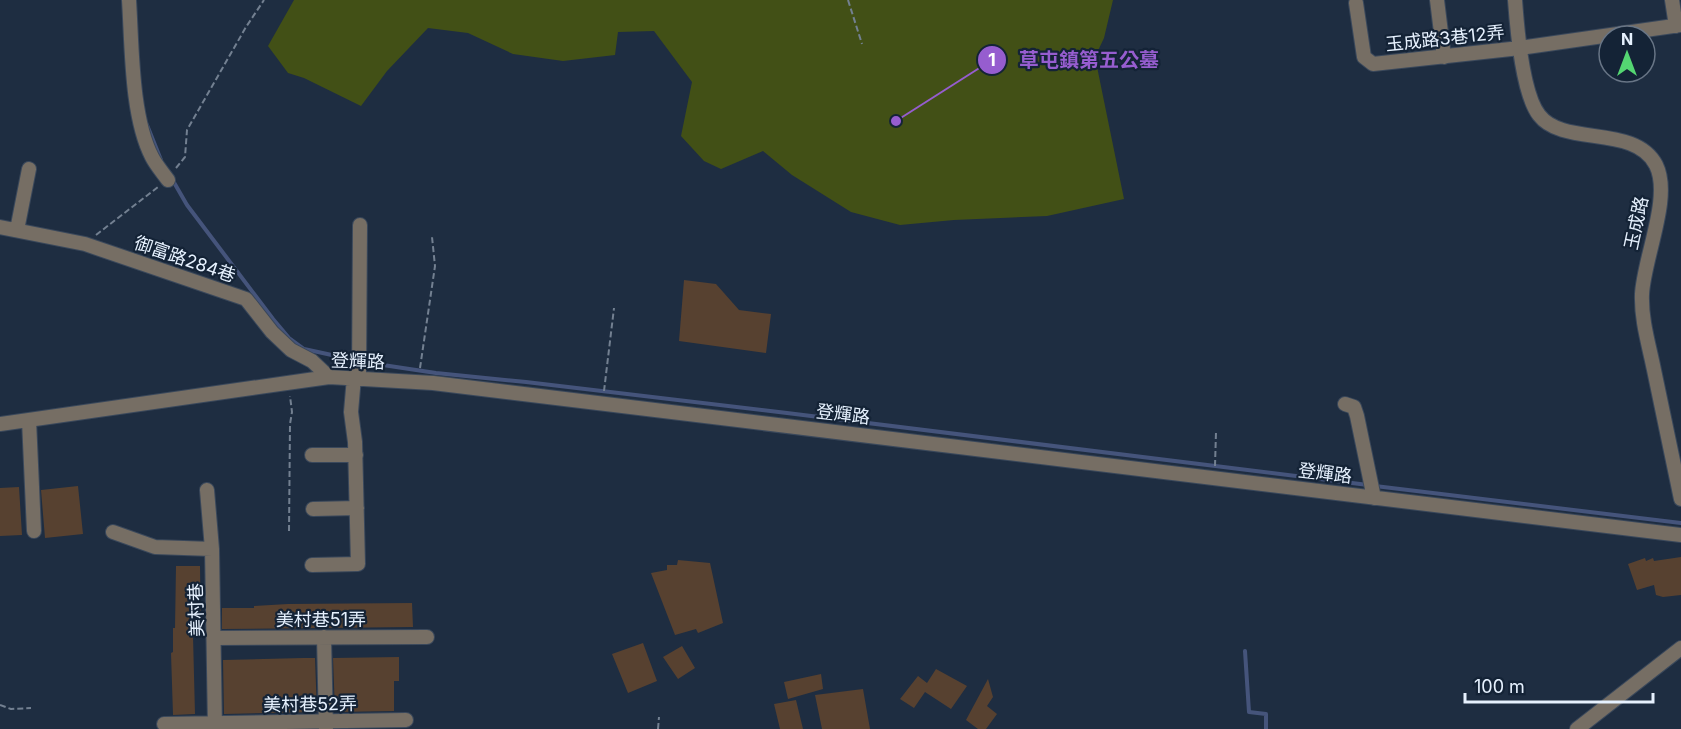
<svg xmlns="http://www.w3.org/2000/svg" width="1681" height="729" font-family="Inter,'Noto Sans TC',sans-serif">
  <rect width="100%" height="100%" fill="#1e2d41"/>
  <!-- green -->
  <path fill="#425016" d="M294,0H1113L1104,38L1095,57L1124,199L1047,216L954,220L900,225L851,212L792,175L763,151L721,169L704,161L681,136L692,82L654,31L618,32L615,55L563,61L513,54L468,33L428,28L387,71L361,106L304,78L288,73L268,46Z"/>
  <g fill="none" stroke-linecap="round" stroke-linejoin="round">
    <!-- stream -->
    <path stroke="#45547b" stroke-width="4" d="M147,125L161,160
      M172,179L187,205L273,319L289,338L304,349L355,360
      M363,362L436,373L526,382L787,413L1368,485
      M1375,486L1681,523
      M1245,651L1249,712L1266,714V729"/>
  </g>
  <!-- building -->
  <path fill="#574130" d="M684,280L716,284L739,310L771,314L766,353L679,341Z
    M78,486L83,534L45,538L41,490Z
    M19,487L22,535L0,536V488Z
    M1681,557V595L1663,597L1656,595L1654,585L1637,590L1628,564L1645,558L1646,561L1653,558L1654,561Z
    M678,560L710,563L723,623L698,633L696,629L675,635L651,573L667,570V565H677Z
    M176,566H200L201,636H193L195,714L173,715L171,653L173,652V628H175Z
    M412,603L413,627L222,629V608H254V606L288,604Z
    M643,643L657,681L628,693L612,654Z
    M682,646L695,668L678,679L663,657Z
    M399,657V681H394V711L335,712L333,658Z
    M303,658H315L317,712L224,714L223,660Z
    M936,669L967,686L951,709L925,692L914,708L900,699L918,676L927,683Z
    M821,674L823,689L788,699L784,682Z
    M988,679L993,697L987,706L997,714L986,729H978L966,720Z
    M863,689L870,729H822L815,695Z
    M796,700L803,729H780L774,704Z"/>
  <g fill="none" stroke-linecap="round" stroke-linejoin="round">
    <!-- minor casing -->
    <g stroke="#3a485b" stroke-width="16">
      <path id="minor" d="M129,0C132,45 131,117 152,157C156,165 163,173 168,180
        M1437,0L1444,57
        M1515,0C1517,28 1522,93 1539,115C1563,147 1635,124 1656,165C1672,197 1644,257 1642,294C1641,320 1649,345 1654,370C1663,413 1672,456 1681,499
        M1672,0L1676,26
        M1356,3L1364,57L1373,64L1520,48L1681,25
        M0,227L85,244L246,299L272,332L291,350L312,361L329,377
        M17,230L29,169
        M359,377L360,225
        M1345,404L1354,407L1357,416L1374,498
        M29,420L34,531
        M0,424L329,377L433,383L1681,535
        M312,455H356
        M207,490L212,549L215,729
        M313,509L357,508
        M113,532L155,547L212,549
        M312,565L358,564L355,442L351,412L354,377
        M324,637L326,728
        M215,638L427,637
        M164,724L406,720
        M1577,729L1681,648"/>
    </g>
    <!-- path -->
    <path stroke="#738091" stroke-width="2" stroke-dasharray="6 3" stroke-linecap="butt" d="M848,0L862,44
      M176,168L185,157L187,130L246,27L264,0
      M96,235L158,187
      M420,368L435,266L432,237
      M604,391L614,308
      M1215,466L1216,432
      M289,531L290,424L292,412L290,396
      M0,705L11,709L31,708
      M658,729L659,717"/>
    <!-- minor -->
    <use href="#minor" stroke="#766e64" stroke-width="14"/>
  </g>
  <g text-anchor="middle" dominant-baseline="central" stroke-width="4.5" stroke-linejoin="round" paint-order="stroke">
    <!-- street labels -->
    <g font-size="18" fill="#e6f1fe" stroke="#142336">
      <text transform="translate(1445 38) rotate(-6)">玉成路3巷12弄</text>
      <text transform="translate(1636 223) rotate(-78)">玉成路</text>
      <text transform="translate(185 259) rotate(19)">御富路284巷</text>
      <text transform="translate(358 361) rotate(2)">登輝路</text>
      <text transform="translate(843 414) rotate(7)">登輝路</text>
      <text transform="translate(1325 473) rotate(7)">登輝路</text>
      <text transform="translate(196 610) rotate(-92)">美村巷</text>
      <text x="321" y="619">美村巷51弄</text>
      <text transform="translate(310 704) rotate(-1)">美村巷52弄</text>
    </g>
  </g>
  <!-- callouts -->
  <path fill="none" stroke="#965dcf" stroke-width="2" d="M896 121L992 60"/>
  <g fill="#965dcf" stroke="#142336" stroke-width="2">
    <circle cx="896" cy="121" r="6"/>
    <circle cx="992" cy="60" r="15"/>
  </g>
  <g font-size="18" text-anchor="middle" font-weight="bold" fill="#fff">
    <text x="992" y="66">1</text>
  </g>
  <g font-size="20" text-anchor="middle" font-weight="bold" fill="#965dcf" stroke="#142336" stroke-width="4.5" stroke-linejoin="round" paint-order="stroke">
    <text x="1089" y="67">草屯鎮第五公墓</text>
  </g>
  <!-- north arrow -->
  <g transform="translate(1627 54)"><circle r="28" fill="#142336" stroke="#687586" stroke-width="1.5"/>
  <path d="M0-4.5L10 22L0 15L-10 22Z" fill="#54d672"/>
  <text y="-9" font-size="16" font-weight="bold" text-anchor="middle" fill="#e6f1fe">N</text>
  </g>
  <!-- scale -->
  <path d="M1465 693v9h188v-9" fill="none" stroke="#e6f1fe" stroke-width="3"/>
  <text x="1474" y="693" font-size="18" fill="#e6f1fe" stroke="#142336" stroke-width="4.5" paint-order="stroke">100 m</text>
</svg>
